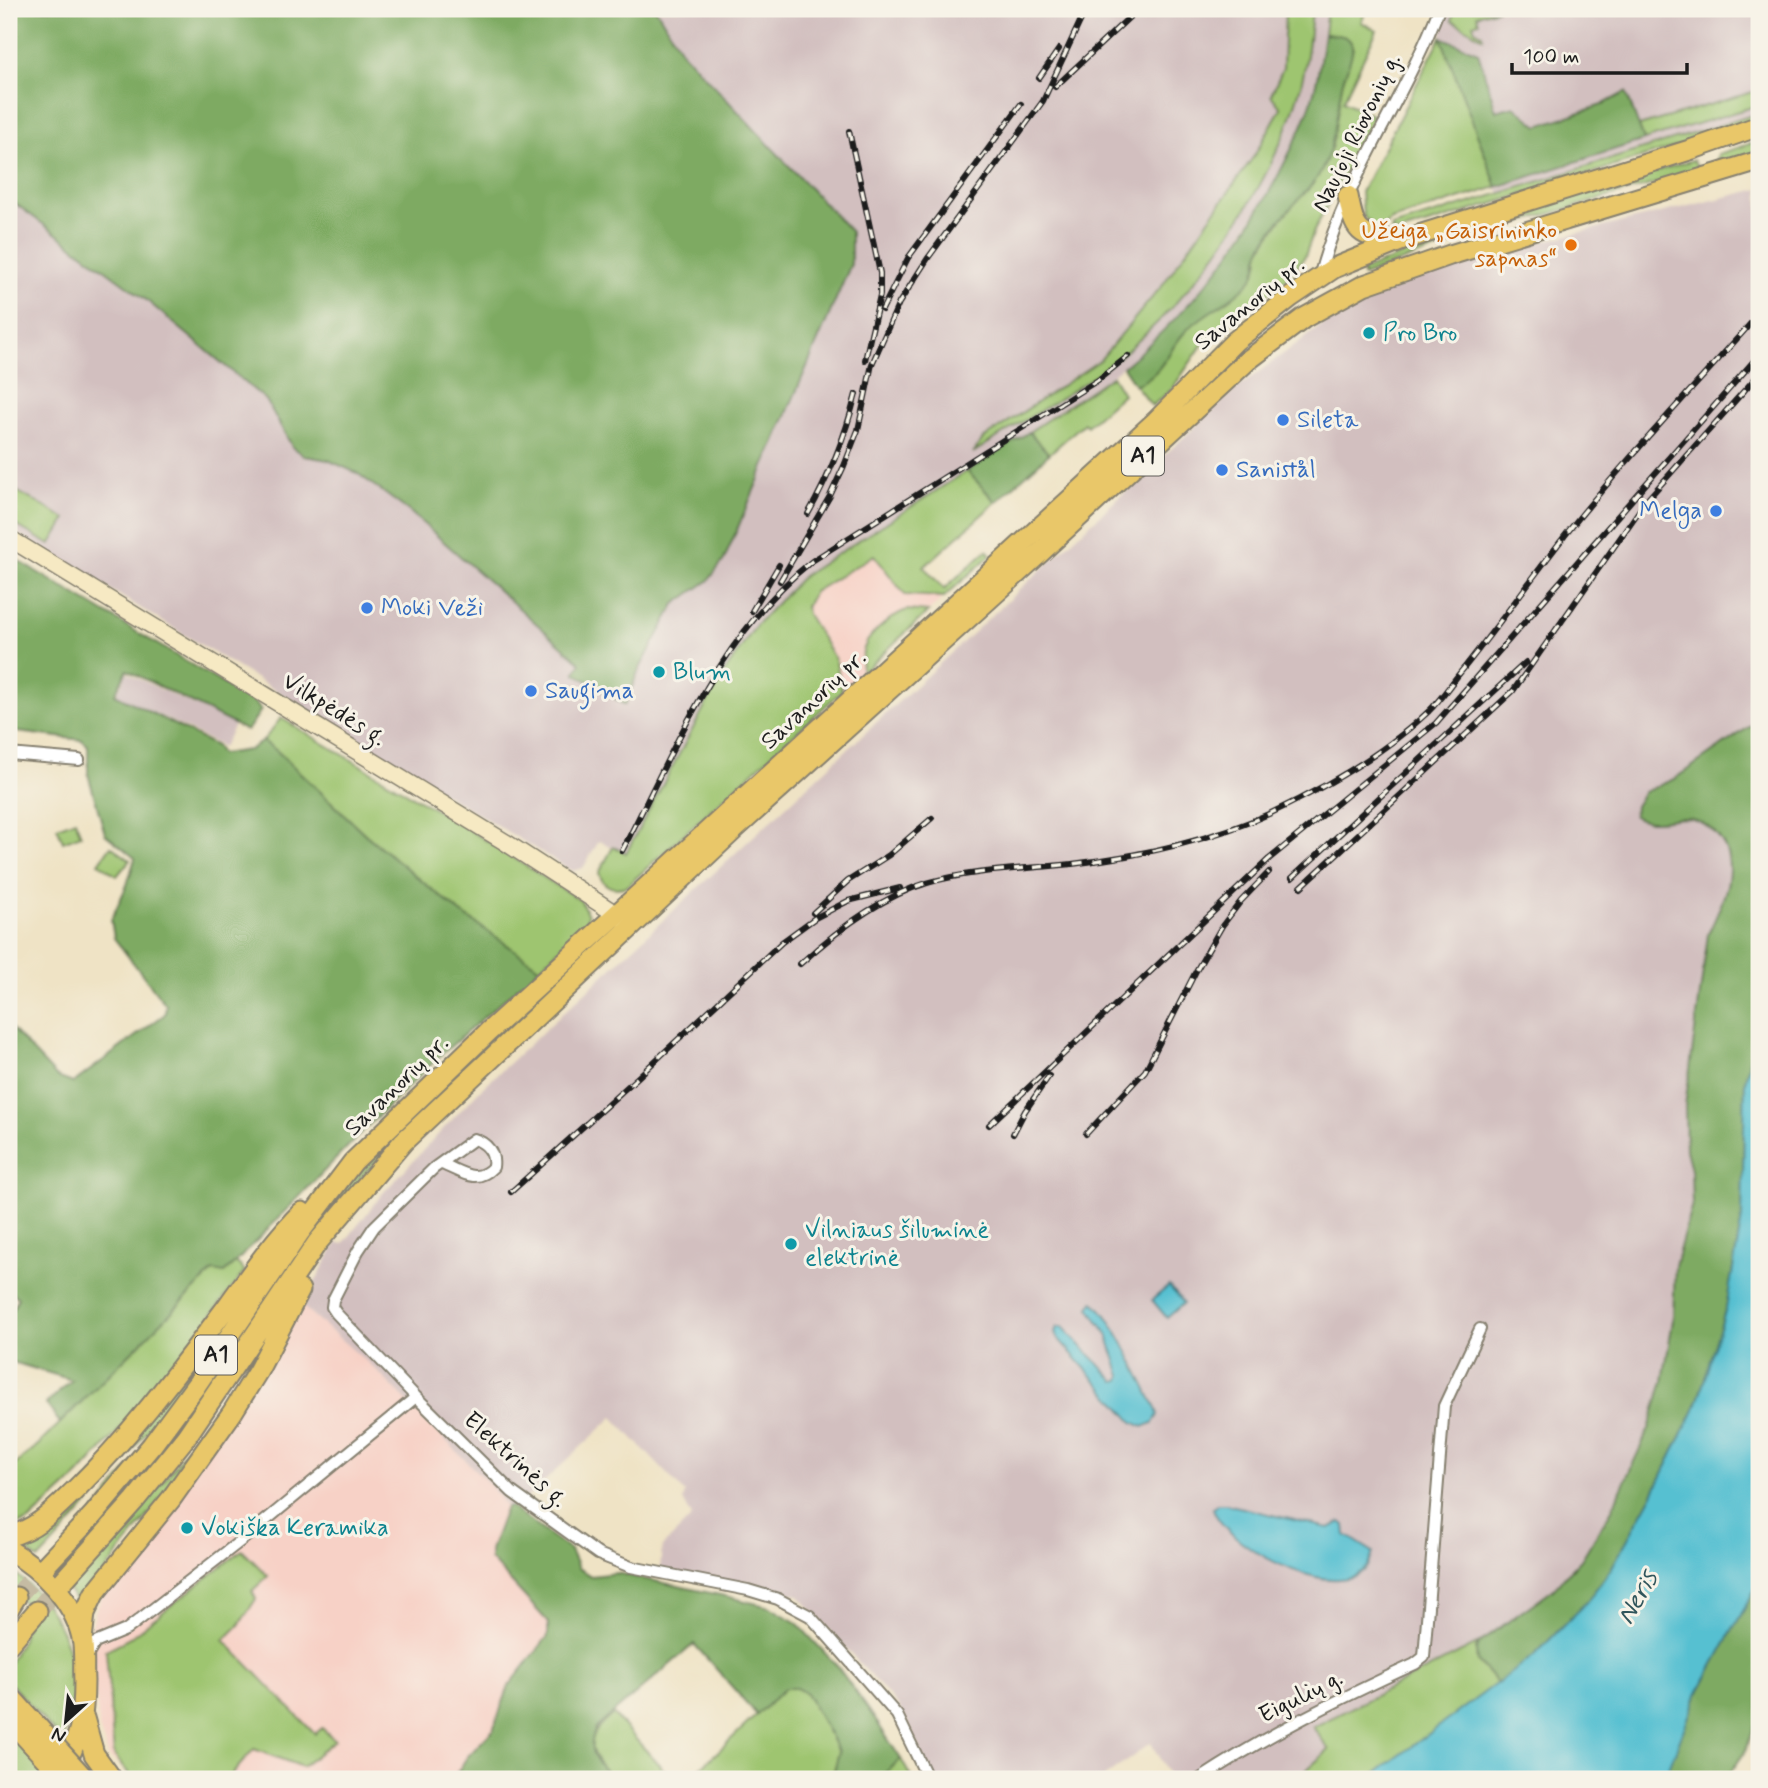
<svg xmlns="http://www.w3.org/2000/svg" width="1768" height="1788" font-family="Mynerve,sans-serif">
  <rect width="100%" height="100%" fill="#f7f3e8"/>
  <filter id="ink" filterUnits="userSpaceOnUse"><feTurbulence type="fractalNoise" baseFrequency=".0143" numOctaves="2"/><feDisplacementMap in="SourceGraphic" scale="14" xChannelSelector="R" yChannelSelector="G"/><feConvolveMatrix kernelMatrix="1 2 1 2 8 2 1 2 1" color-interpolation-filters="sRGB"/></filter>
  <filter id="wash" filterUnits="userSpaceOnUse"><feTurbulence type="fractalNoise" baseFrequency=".00686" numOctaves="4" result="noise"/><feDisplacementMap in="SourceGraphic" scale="28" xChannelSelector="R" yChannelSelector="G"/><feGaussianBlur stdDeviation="1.57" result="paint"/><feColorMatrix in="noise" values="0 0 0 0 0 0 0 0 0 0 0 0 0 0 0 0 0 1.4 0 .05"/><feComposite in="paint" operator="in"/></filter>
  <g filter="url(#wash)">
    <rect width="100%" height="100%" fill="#efe3c5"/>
    <!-- built -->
    <path fill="#f7d1c6" d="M874,555L905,595L944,597L842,691L837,662L807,614L806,606L814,592Z
      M302,1306L375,1369L490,1485L506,1507L490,1559L548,1622V1636L515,1676L493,1730L467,1757L453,1779H133L119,1764L109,1757L99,1728L94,1673L92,1626L95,1612L104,1592Z"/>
    <!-- industrial -->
    <path fill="#d2bfbf" d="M656,9H1285L1283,68L1272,95L1281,108L1254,156L1161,287L1100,360L1073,377L975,451L1096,375L1147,332L1190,287L1246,207L1267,170L1282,138L1299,92L1306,60L1312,9H1327L1314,94L1297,139L1273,186L1212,279L1153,342L1112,375L1029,432L802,576L757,624L718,682L625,853L599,841L583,868L572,871L9,528V199L145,299L266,400L293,448L305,456L328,460L357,473L410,512L581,664L575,673L628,700L638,672L675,604L708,581L682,52Z
      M1449,9H1759V119L1502,200L1441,37Z
      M1759,189V720L1674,779L1644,792L1641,821L1690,818L1710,827L1725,843L1730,861L1728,882L1719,912L1708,934L1685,1106L1686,1150L1691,1170L1692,1203L1675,1266L1673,1320L1663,1381L1649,1429L1612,1509L1581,1560L1553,1589L1479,1643L1313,1726L1330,1750L1296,1779H1171L1151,1743L1102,1779H935L930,1774L911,1728L898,1706L798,1595L660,1570L662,1547L692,1517L683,1500L685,1493L613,1417L519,1505L506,1507L490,1485L375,1369L302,1306L337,1242L343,1244L383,1193L480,1090L1236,389L1334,316L1374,292L1491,254Z
      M127,673L234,725L223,747L117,694Z"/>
    <!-- green -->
    <path fill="#9ec570" stroke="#5d7046" stroke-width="2" d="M1285,9H1312C1310,37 1307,65 1299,92C1269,196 1182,315 1094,376C1055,403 1013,427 973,453L983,439L1100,360L1161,287L1254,156L1281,108L1271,95L1283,68Z
      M1327,9H1367L1361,22L1377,30L1343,101L1374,116L1314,231L1305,256L1288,278L1203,344L1172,389L1152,406L1135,385C1162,374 1165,356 1182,335C1200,313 1230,303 1249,281C1256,274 1260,262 1259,252L1285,213L1312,185L1332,146L1342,83L1353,48L1345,37L1324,34Z
      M1455,9H1498L1477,15L1479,22L1473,24L1475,30L1482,34L1483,38L1452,20Z
      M1441,37L1497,187L1392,220L1383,227L1375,229L1363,216L1361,192Z
      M1759,90V105L1644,140L1639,126Z
      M1759,113V121L1399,233L1391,231L1392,227Z
      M1759,141V152L1720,163L1717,160L1718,154Z
      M1693,160L1699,168L1696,172C1584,204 1471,234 1363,276L1362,271L1407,253L1422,244Z
      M1112,376L1123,394L1087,426L1084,423L1049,454L1029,432Z
      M967,471L996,502L924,567L944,589L987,550L991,555L944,597L905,595L874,555L814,592L806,606L807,614L836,661L842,691L627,886C614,890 603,888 599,873L613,847L626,853L718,682L757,624L803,576Z
      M13,489L66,519L50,545L9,521V496Z
      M908,610L928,612L861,674C862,665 861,654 865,646C869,634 896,612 908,610Z
      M281,718L468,829L581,901L588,915L586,923L540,968L457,910L366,835L277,751L263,741Z
      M75,820L81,835L63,842L57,827Z
      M111,846L130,860L117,876L99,863Z
      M407,1125L330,1213L184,1428L104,1524L55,1576L50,1571L331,1204L372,1158Z
      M236,1262L245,1271L188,1346L116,1434L79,1475L29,1521L9,1527V1470L39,1444L214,1270L224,1273Z
      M282,1313L231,1397L157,1504L79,1605L67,1588L132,1519L169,1474Z
      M229,1319C170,1404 109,1485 38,1560L22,1547L46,1528Z
      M242,1550L268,1576L252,1591L256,1599L239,1625L224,1640L315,1734L322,1728L335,1740L302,1767L254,1749L228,1779H133L114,1755L106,1650L128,1639Z
      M9,1570C49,1594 74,1643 74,1689C74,1707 68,1724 62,1741L9,1682V1663L22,1639L31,1607L9,1593Z
      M1479,1643L1476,1649L1477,1661L1498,1684L1368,1779H1296L1329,1750L1313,1727Z
      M796,1687L806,1693L839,1752L834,1771L827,1779H689L785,1688Z
      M613,1714L672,1779H613C587,1751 581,1741 613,1714Z
      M9,1732L45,1773L40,1779H9Z
      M901,1759L912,1779H879Z"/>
    <!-- forest -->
    <path fill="#7eaa62" stroke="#4d633f" stroke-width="2" d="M9,9H656L682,52L851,232V264L724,560L708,581L675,604L638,672L625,705L575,673L581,663L410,512L357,473L328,460L305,456L293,448L266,400L145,299L9,199Z
      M1324,34C1330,35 1339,34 1345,37C1362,44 1344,72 1342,85C1335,120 1335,158 1311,186C1293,207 1273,224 1261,249C1256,258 1260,267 1252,279C1234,302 1204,311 1185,332C1166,353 1163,374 1135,385L1123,367C1193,308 1245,243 1285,162C1296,140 1308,116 1314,92C1319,73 1321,53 1324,34Z
      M1441,37L1478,52L1496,111L1514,106L1538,126L1602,105L1626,92L1644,140L1497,187Z
      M1029,432L1049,454L996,502L967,471Z
      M9,555L255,703L261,710L247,731L127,670L115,694L216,746L221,754L249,750L263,741L277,751L366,835L457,910L540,968L441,1055L361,1133L236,1262L224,1273L213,1271L60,1423L46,1404L72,1380L9,1361V1317L18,1298L9,1289V1026L57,1077L73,1083L165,1014L166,1005L114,938L111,920L127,885L135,858L105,834L88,774V746L82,740L9,731Z
      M1759,720V1018L1745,1081L1742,1218L1726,1308L1697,1404L1654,1492L1611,1569L1587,1601L1536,1654L1498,1684L1477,1661L1476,1649L1479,1643L1553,1589L1581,1560L1612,1509L1649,1429L1663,1381L1673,1320L1675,1266L1692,1204L1691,1170L1686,1150L1685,1106L1708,934C1723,903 1743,861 1715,833C1709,826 1697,819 1687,818C1670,818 1648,826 1634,816L1635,806L1644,792L1674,779Z
      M506,1507H511L570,1550L578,1568L591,1576L617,1573L725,1596L770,1607L797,1623L837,1666L873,1716L901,1759L879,1779H827L834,1771L839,1752L806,1693L796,1688H785L757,1715L694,1644L596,1728C585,1754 596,1760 613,1779H453L467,1757L493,1730L509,1686L548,1636V1622L490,1559V1550Z
      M1759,1582V1715L1745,1752L1726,1779H1664L1697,1695Z"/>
    <!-- water -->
    <path fill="#56c0d1" stroke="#396e76" stroke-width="2" d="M1759,1018V1582L1697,1695L1665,1778L1368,1779L1536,1654L1587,1601L1611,1569L1654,1492L1697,1404L1726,1308L1742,1218L1745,1081Z
      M1169,1286L1184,1303L1167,1318L1152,1300Z
      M1093,1302C1112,1312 1146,1389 1157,1411L1158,1415L1153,1423L1143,1427L1133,1422L1056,1336L1055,1332L1057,1327H1063L1115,1381L1120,1380L1121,1376L1107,1334L1089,1308Z
      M1217,1504H1226L1324,1527L1329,1528L1341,1522L1345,1525L1346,1535L1373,1552C1360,1618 1224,1548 1213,1508Z"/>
  </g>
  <g filter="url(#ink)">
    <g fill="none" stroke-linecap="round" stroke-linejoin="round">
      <!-- trunk-tunnel -->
      <path stroke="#c5bba3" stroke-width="19" stroke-dasharray="19 10" stroke-linecap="butt" d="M16,1597L45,1566
        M37,1611L62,1582"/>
      <!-- minor casing -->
      <g stroke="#868070" stroke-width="14">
        <path id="minor" d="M1319,278C1343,182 1404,100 1439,9
          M9,754L79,760
          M442,1164C462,1172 476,1185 493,1167C495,1153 487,1143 474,1139L434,1168L374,1227L358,1251L333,1300L332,1307L336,1313L416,1397L512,1492L598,1554L631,1567L748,1590L778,1599L810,1616L897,1715L928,1779
          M87,1656L95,1643L126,1630L243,1539L416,1397
          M1200,1779C1268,1734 1341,1698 1415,1664L1424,1657L1444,1406L1480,1329"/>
      </g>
      <!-- secondary casing -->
      <g stroke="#868070" stroke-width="19">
        <path id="secondary" d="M9,538L505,842L625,920"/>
      </g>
      <!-- trunk casing -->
      <g stroke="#868070" stroke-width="23">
        <path id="trunk" d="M1348,196C1355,233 1358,236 1395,240
          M9,1536C38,1529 56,1508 77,1488C133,1433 179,1370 226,1308C250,1275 273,1241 302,1212
          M9,1550C41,1569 74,1600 82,1638C85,1652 83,1667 84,1681C84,1719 80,1740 60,1773
          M45,1566L93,1515L152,1445L197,1384L300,1232L353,1162L488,1032L1156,421L1235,341L1291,297L1334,268L1403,240L1693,149L1759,126
          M62,1582L135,1500L186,1437L317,1243L403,1142L736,828L1041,552L1247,361L1304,318L1364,285L1450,255L1759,161
          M9,1608L16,1597
          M82,1640L85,1613L94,1594L171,1499L232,1413L258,1371L300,1290
          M9,1644L37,1611
          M84,1718L94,1754L112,1779"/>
      </g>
      <!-- minor -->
      <use href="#minor" stroke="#fff" stroke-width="10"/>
      <!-- secondary -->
      <use href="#secondary" stroke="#f6e9c3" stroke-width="16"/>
      <!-- trunk -->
      <use href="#trunk" stroke="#e9c769" stroke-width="19"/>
      <!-- rail casing -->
      <g stroke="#1c1c1c" stroke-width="6">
        <path id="rail" d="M1039,78L1059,49
          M1055,87L1138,9
          M849,131L880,273V295L865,360
          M882,310L908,258L1021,104
          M808,514C830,475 845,437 856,394
          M780,581L830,496L844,466L858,430L872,364L899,303L928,258L1043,101L1086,9
          M752,611L779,565
          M622,851C674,750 721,633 812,561L1098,380L1128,356
          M1292,878L1526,662
          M1301,887L1513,691L1646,501L1759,374
          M813,913L848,881L889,855L932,818
          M800,964C835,932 880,897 927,883C971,870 1026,869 1072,864C1140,856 1209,841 1271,813C1326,787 1385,753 1429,711C1442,698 1452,682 1464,668C1503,619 1539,568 1578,519C1636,448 1699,382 1759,314
          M989,1125L1269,859L1436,723L1759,355
          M1013,1134L1025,1111L1049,1076
          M1086,1134L1145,1071L1196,971L1222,926L1241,901L1269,872
          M511,1192L638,1077L782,942L815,918L848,901L900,888"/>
      </g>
      <!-- rail -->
      <use href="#rail" stroke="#f7f3e8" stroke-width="3.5" stroke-dasharray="10" stroke-linecap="butt"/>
      <!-- trunk-bridge casing -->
      <g stroke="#868070" stroke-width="23" stroke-linecap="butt">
        <path id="trunk-bridge" d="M9,1695L85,1779
          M9,1719L64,1779"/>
      </g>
      <!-- trunk-bridge -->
      <use href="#trunk-bridge" stroke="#e9c769" stroke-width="19"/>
    </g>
  </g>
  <!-- markers -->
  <circle fill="#e8710a" stroke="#f7f3e8" stroke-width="2.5" cx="1571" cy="245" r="7"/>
  <g fill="#0f9aa8" stroke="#f7f3e8" stroke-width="2.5">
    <circle cx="1369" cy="333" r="7"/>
    <circle cx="659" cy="672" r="7"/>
    <circle cx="791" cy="1244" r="7"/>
    <circle cx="187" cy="1528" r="7"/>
  </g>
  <g fill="#3f7fe0" stroke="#f7f3e8" stroke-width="2.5">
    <circle cx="1283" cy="420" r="7"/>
    <circle cx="1222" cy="470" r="7"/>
    <circle cx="1716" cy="511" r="7"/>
    <circle cx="367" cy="608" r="7"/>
    <circle cx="531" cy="691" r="7"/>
  </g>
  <g text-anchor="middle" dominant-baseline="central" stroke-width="6" stroke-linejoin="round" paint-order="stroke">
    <!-- shield labels -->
    <g fill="#f7f3e8" stroke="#5e5c59" stroke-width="2">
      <rect x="1122" y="436.5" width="42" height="39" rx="5"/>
      <rect x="195" y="1335.5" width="42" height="39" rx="5"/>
    </g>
    <g font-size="23" font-weight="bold" fill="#1c1c1c">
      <text x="1143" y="456">A1</text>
      <text x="216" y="1355">A1</text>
    </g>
    <!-- street labels -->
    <g font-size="24" fill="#1c1c1c" stroke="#f7f3e8">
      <text transform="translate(1357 133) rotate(-64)">Naujoji Riovonių g.</text>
      <text transform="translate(1250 304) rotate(-39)">Savanorių pr.</text>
      <text transform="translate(814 700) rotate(-43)">Savanorių pr.</text>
      <text transform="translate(334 710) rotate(32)">Vilkpėdės g.</text>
      <text transform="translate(397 1086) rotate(-44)">Savanorių pr.</text>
      <text transform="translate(515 1460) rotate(42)">Elektrinės g.</text>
      <text transform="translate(1301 1697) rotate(-27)">Eigulių g.</text>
    </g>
    <!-- food labels -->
    <g font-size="24" fill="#c56008" stroke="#f7f3e8" text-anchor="end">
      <text x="1557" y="231">Užeiga „Gaisrininko<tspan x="1557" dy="28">sapnas“</tspan></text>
    </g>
    <!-- culture labels -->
    <g font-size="24" fill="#0d838f" stroke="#f7f3e8" text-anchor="start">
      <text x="1383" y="333">Pro Bro</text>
      <text x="673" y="672">Blum</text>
      <text x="805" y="1230">Vilniaus šiluminė<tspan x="805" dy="28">elektrinė</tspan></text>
      <text x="201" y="1528">Vokiška Keramika</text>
    </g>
    <!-- shop labels -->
    <g font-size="24" fill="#366cbe" stroke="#f7f3e8" text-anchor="start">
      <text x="1297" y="420">Sileta</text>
      <text x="1236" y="470">Sanistål</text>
      <text x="1702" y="511" text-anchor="end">Melga</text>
      <text x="381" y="608">Moki Veži</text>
      <text x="545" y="691">Saugima</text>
    </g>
    <!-- water labels -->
    <g font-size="26" font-style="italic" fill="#30555b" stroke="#f7f3e8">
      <text transform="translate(1638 1598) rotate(-61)">Neris</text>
    </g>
  </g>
  <!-- margin -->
  <rect width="1768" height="1788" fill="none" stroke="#f7f3e8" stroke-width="35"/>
  <!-- north arrow -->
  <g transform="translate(66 1721) rotate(207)" stroke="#f7f3e8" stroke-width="5" paint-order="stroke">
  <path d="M0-5L12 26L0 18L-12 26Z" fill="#1c1c1c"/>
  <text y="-10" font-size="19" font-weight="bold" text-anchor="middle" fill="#1c1c1c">N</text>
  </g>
  <!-- scale -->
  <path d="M1512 63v10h175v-10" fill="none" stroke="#1c1c1c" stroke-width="3.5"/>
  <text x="1523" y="63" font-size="21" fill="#1c1c1c" stroke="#f7f3e8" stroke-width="5" paint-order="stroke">100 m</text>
</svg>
